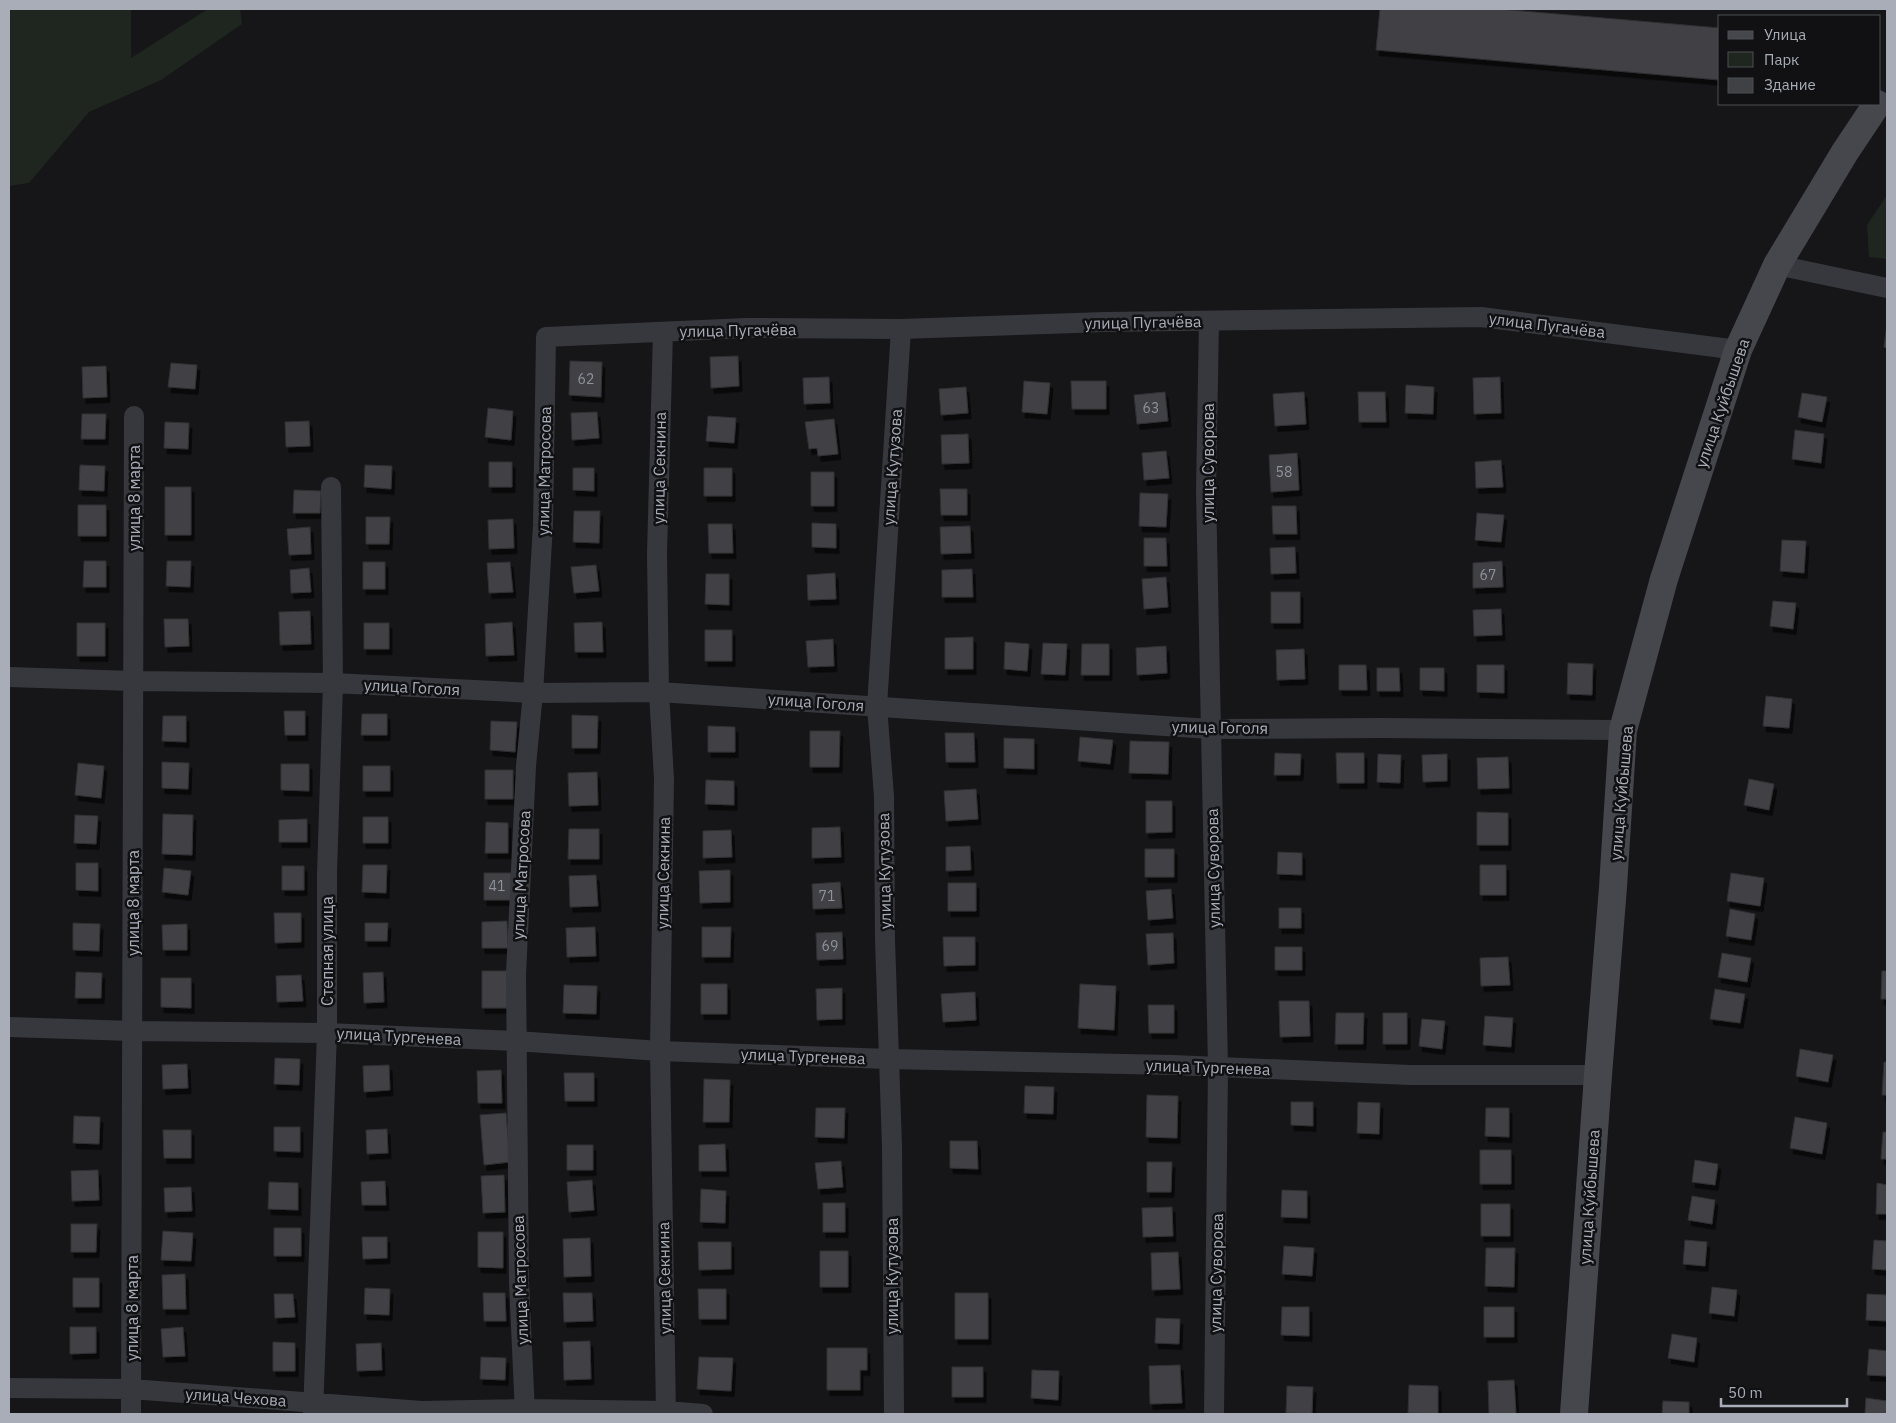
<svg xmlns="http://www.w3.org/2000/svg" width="1896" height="1423" font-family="'IBM Plex Sans',sans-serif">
  <defs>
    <filter id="shadow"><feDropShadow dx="3" dy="5.5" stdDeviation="0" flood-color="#0009"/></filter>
  </defs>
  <rect width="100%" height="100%" fill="#161618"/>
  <!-- green -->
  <path fill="#1e261f" d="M9,9H131V58L208,9H240L242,24L161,80L89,112L29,183L9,186Z
    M1887,195V259L1869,257L1867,225Z"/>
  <!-- building -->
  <path fill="#404145" stroke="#303034" filter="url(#shadow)" d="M1380,9H1499L1720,28V80L1376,50Z
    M1887,324V348L1884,347Z
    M738,356L739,386L711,388L710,357Z
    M570,361L602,362L601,397L569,395Z
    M171,363L197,365L195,389L168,387Z
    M106,366L107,397L83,398L82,367Z
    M829,377L830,403L804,404L803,378Z
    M1500,377L1501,413L1474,414L1473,378Z
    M1024,381L1050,383L1047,414L1022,412Z
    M1071,381H1106V409H1072Z
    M1406,385L1434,387L1433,414L1405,413Z
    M966,387L968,413L941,415L939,389Z
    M1165,392L1168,421L1137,424L1134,395Z
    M1304,392L1306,424L1275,426L1273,394Z
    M1358,392H1385L1386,422H1359Z
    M1802,393L1827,397L1822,422L1798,417Z
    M488,408L513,411L511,440L485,437Z
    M597,412L599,438L572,440L571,413Z
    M82,414H106L105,439H81Z
    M708,416L736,418L734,443L706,441Z
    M834,419L838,454L818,456L817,448L809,449L805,422Z
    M309,421L310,446L286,447L285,422Z
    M165,422L189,423L188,449L164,448Z
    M1795,430L1824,434L1821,463L1792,459Z
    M968,434L969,463L942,464L941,435Z
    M1166,451L1169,478L1144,480L1142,453Z
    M1297,453L1299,490L1271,492L1269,455Z
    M1501,460L1503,487L1476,488L1475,462Z
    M489,462H512V487H489Z
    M80,465L105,466L104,491L79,490Z
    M365,465L392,466L391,489L364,487Z
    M573,468H594V491L573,490Z
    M704,468H732V496H704Z
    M811,472H834V506H811Z
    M165,487H191V535H165Z
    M940,489H967V515H941Z
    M294,490L321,491L320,513H293Z
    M1140,493L1168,494L1166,527L1139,526Z
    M78,505H106V536H78Z
    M1272,506H1296L1297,534H1273Z
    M574,511H600L599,543L573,542Z
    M1477,513L1504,515L1501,542L1475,540Z
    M366,517H390L389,544H366Z
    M513,519L514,548L489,549L488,520Z
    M812,523L836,524V548L812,547Z
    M708,524H732L733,553H709Z
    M970,526L971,553L941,554L940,527Z
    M310,527L311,554L289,555L287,529Z
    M1144,538H1166L1167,566H1144Z
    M1782,540L1806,541L1804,573L1780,571Z
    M1295,547L1296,573L1271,574L1270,548Z
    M84,561H106V587H83Z
    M167,561H191L190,587L166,586Z
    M1502,561L1503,587L1473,588V563Z
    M363,562H385V589H363Z
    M510,562L513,592L489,593L487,563Z
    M596,565L599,591L574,593L571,567Z
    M309,568L311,592L291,593L290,570Z
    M972,569L973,597H942V570Z
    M835,573L836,599L808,600L807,575Z
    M706,574H729V605L705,604Z
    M1166,577L1168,607L1144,609L1142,579Z
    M1271,592H1300V623H1271Z
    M1773,601L1796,603L1793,629L1770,626Z
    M1501,609L1502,635L1474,636L1473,610Z
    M310,611L311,644L280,645L279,612Z
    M164,619H188L189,646L165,647Z
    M512,622L514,655L486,656L485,624Z
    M602,622L603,652H575L574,623Z
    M77,623H105V656H77Z
    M364,623H389V649H364Z
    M705,630H732V661H705Z
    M973,637V669H945V638Z
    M833,639L834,666L808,667L806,641Z
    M1005,642L1029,644L1027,671L1004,669Z
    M1043,643L1067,644L1065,675L1041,674Z
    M1082,644H1109V675H1081Z
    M1166,646L1167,673L1137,675L1136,648Z
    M1304,649L1305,679L1277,680L1276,650Z
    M1568,663L1593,664L1592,695L1567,694Z
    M1339,665H1366L1367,690H1339Z
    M1477,665H1504V693L1477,692Z
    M1377,668H1399L1400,691H1377Z
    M1420,668H1444V691L1420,690Z
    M1766,696L1792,699L1789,728L1763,726Z
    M284,711H305V735H285Z
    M362,714H387V735H361Z
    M572,715L598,716L597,748H572Z
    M163,716H186V742L162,741Z
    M491,721L517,722L515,752L490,750Z
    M708,726L735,727V752H708Z
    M810,731H840L839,767H810Z
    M945,733H974L975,762H946Z
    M1080,737L1113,740L1110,764L1078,761Z
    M1004,738L1034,739V769L1004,768Z
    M1130,741L1169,742L1168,774L1129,773Z
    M1275,753L1301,754L1300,775H1274Z
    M1336,753H1364V783H1337Z
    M1378,754L1401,755L1400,783L1377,782Z
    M1447,754V781L1423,782L1422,755Z
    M1508,757L1509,788L1478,789L1477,758Z
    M162,762L189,763L188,789L162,788Z
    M78,763L104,766L101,798L75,795Z
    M281,764H309V791L281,790Z
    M363,766H390V791H363Z
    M485,770H513V799H485Z
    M597,772L598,805L569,806L568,773Z
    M1749,779L1774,784L1769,810L1744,805Z
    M706,780L734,781V805L705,804Z
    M976,789L978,819L946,821L944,791Z
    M1146,801H1172V832L1146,833Z
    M1477,812L1508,813V845H1477Z
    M163,814L193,815L192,855L162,854Z
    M75,815L98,816L96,844L74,843Z
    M363,817H388V843H363Z
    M307,819V842H279V820Z
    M486,822L508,823V853H485Z
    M840,827L841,857L812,858V828Z
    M569,829H599V859H568Z
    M731,830L732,857L703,858V831Z
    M970,846L971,870L946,871V847Z
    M1145,849H1174V877H1145Z
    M1278,852L1302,853V875L1277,874Z
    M76,863H98V891L76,890Z
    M363,865H387L386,893L362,892Z
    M1480,865H1506V895H1480Z
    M282,866H304V890H282Z
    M164,868L191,871L188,895L162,892Z
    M730,870V902L700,903L699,871Z
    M484,873H511V900H484Z
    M1731,873L1764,878L1760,906L1727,901Z
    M596,875L598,906L570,907L569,876Z
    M840,882L842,908L813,909L812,884Z
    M948,883H976V911H948Z
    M1171,889L1173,918L1148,920L1146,891Z
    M1279,908H1301V928H1279Z
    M1730,909L1755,914L1751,940L1726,936Z
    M274,913H301V942L275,943Z
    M507,921L508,948H482V922Z
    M73,923L100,924L99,951L73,950Z
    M365,923H388L387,941H365Z
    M187,924V950H163L162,925Z
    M595,927L596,956L567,957L566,928Z
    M702,927H731L730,957H702Z
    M842,932L843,959L817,960L816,933Z
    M1173,933L1174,963L1148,965L1146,934Z
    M943,937H975V965L944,966Z
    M1275,947H1302V970H1275Z
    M1722,953L1751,958L1747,982L1718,977Z
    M1508,957L1510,985L1481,986L1480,958Z
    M482,971H507V1008H482Z
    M1882,971H1887V999H1881Z
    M76,972L102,973L101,998H75Z
    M383,972L384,1002L364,1003L363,973Z
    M301,975L303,1001L277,1002L276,976Z
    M161,978H191V1008L161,1007Z
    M701,984H727V1014H701Z
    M1080,984L1116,986L1114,1030L1078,1028Z
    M564,985L597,986L596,1014L563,1013Z
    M842,988V1019L817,1020L816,989Z
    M1715,989L1745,994L1740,1023L1710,1019Z
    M975,992L976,1020L943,1022L941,994Z
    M1279,1001H1309L1310,1036L1280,1037Z
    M1148,1005H1174V1033H1149Z
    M1336,1013H1364L1363,1044H1335Z
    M1383,1013H1407V1044H1383Z
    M1485,1016L1513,1018L1511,1047L1483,1045Z
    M1422,1019L1445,1021L1442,1049L1419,1046Z
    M1800,1049L1833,1055L1828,1082L1796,1076Z
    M275,1058L300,1059L299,1085L274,1084Z
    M1884,1062H1887V1095H1882Z
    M187,1064L188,1088L163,1089L162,1065Z
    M389,1065L390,1090L364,1092L363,1066Z
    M501,1070L502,1103H478L477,1071Z
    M564,1073H594V1101H565Z
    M704,1079L730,1080L729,1122H703Z
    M1025,1086L1054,1087L1053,1114L1024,1113Z
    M1147,1095L1178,1096L1177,1138L1146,1137Z
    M1291,1102H1313V1126L1291,1125Z
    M1358,1102L1380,1103L1379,1134L1357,1133Z
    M816,1108H845L844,1138L815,1137Z
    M1486,1108H1509V1137L1485,1136Z
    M506,1113L510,1162L484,1165L480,1115Z
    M74,1116L100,1117L99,1144L73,1143Z
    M1795,1117L1827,1123L1822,1154L1790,1148Z
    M274,1127H300V1152L274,1151Z
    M387,1129L388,1153L367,1154L366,1130Z
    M163,1130H191V1158H164Z
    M1883,1132H1887V1159H1881Z
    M950,1141H977L978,1169L950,1168Z
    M725,1144L726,1171H699V1145Z
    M567,1145H593V1170H567Z
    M1480,1150H1511V1184H1480Z
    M1695,1160L1718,1164L1715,1185L1692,1182Z
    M841,1161L843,1187L818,1189L815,1163Z
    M1147,1162H1172L1171,1192H1147Z
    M98,1170L99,1200L72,1201L71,1171Z
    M504,1175L505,1212L483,1213L481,1176Z
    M592,1180L594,1210L569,1212L567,1182Z
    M385,1181L386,1205H362L361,1182Z
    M269,1182L298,1183V1210L268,1209Z
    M1877,1183L1887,1185V1214H1876Z
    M191,1187L192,1211L165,1212L164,1188Z
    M701,1189L726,1191L725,1223L700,1222Z
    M1282,1190L1307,1191V1218L1281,1217Z
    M1692,1196L1715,1200L1712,1224L1688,1220Z
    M823,1203H845V1232H823Z
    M1481,1204H1510V1236H1481Z
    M1172,1207L1173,1236L1143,1237L1142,1208Z
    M71,1224H97L96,1252H71Z
    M274,1228H301V1256H274Z
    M163,1231L193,1233L191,1261L161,1260Z
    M478,1232H503V1268L478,1267Z
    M362,1237H387V1258L363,1259Z
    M590,1238L591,1276L564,1277L563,1239Z
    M1685,1240L1707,1242L1705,1266L1683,1264Z
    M1874,1240L1887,1241V1270L1872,1269Z
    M698,1242H731V1269L699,1270Z
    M1284,1246L1314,1248L1312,1276L1282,1274Z
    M1486,1248H1515L1514,1287L1485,1286Z
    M820,1251H848V1287H820Z
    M1178,1252L1180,1289L1152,1290L1151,1253Z
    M185,1274L186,1309H163L162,1275Z
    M73,1278H99V1307H73Z
    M1712,1287L1737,1290L1734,1316L1709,1313Z
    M365,1288L390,1289L389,1315L364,1314Z
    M698,1289H726V1319H699Z
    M483,1293H505L506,1321H484Z
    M563,1293H592L593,1321L564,1322Z
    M955,1293H988V1339H955Z
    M274,1294H293L295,1317L275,1318Z
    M1867,1294L1887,1295V1321L1866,1320Z
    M1282,1307H1309V1336L1281,1335Z
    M1484,1307H1514V1337H1484Z
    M1156,1318L1180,1319L1179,1344L1155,1343Z
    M70,1327H96V1353L70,1354Z
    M183,1327L185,1356L163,1357L161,1329Z
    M1672,1334L1697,1338L1694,1362L1668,1358Z
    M590,1341L591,1379L564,1380L563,1342Z
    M273,1342L295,1343V1371H273Z
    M381,1343L382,1370L357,1371L356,1344Z
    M827,1348H867V1370H860V1390H827Z
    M1869,1349L1887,1351V1376L1867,1375Z
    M481,1357L506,1358L505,1380L480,1379Z
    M699,1357L733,1358L731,1391L697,1389Z
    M1180,1365L1182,1403L1150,1404L1149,1366Z
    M952,1367H983V1397H952Z
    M1032,1370L1059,1371L1058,1400L1031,1398Z
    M1514,1380L1516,1414H1489L1488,1381Z
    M1409,1385L1438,1386V1414L1408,1413Z
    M1287,1386L1313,1387L1312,1414L1286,1413Z
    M1866,1398L1887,1401V1414H1865Z
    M1663,1401L1689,1402V1414H1662Z"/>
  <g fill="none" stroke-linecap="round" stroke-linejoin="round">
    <!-- minor -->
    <path stroke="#37383d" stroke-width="20" d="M1777,265L1887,288
      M1209,321L1206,491L1218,1067L1214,1414
      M663,332L657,554L659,692L664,779L660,1051L666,1414
      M9,677L133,681L333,683L533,693L659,692L1210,729L1381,728L1623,730
      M9,1027L132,1031L327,1033L516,1041L660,1051L889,1059L1173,1065L1410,1075H1598
      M9,1388L131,1389L422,1411L526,1409L666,1411L703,1414
      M131,1414L134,416
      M313,1414L327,1033V874L333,683L331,487
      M525,1414L519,1282L516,974L526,766L533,693L543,525L546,337L746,328L901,329L1105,322L1481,317L1738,350
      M894,1414L892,1147L885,940L884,796L877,706L901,329"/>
    <!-- secondary -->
    <path stroke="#45474d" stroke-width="28" d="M1574,1414L1598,1075L1613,887L1623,730L1664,579L1738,350L1777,265L1845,152L1877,104"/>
  </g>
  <g text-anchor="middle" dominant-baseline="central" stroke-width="5" stroke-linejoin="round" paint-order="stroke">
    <!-- number labels -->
    <g font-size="14" fill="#8e929b">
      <text x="586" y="379">62</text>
      <text x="1151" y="408">63</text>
      <text x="1284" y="472">58</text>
      <text x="1488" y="575">67</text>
      <text x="497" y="886">41</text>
      <text x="827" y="896">71</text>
      <text x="830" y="946">69</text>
    </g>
    <!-- street labels -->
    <g font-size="16" fill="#a8adb8" stroke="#111113">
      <text transform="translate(1143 322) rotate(-1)">улица Пугачёва</text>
      <text transform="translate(1547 325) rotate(7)">улица Пугачёва</text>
      <text transform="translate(738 330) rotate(-1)">улица Пугачёва</text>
      <text transform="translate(1722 403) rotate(-71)">улица Куйбышева</text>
      <text transform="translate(1208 463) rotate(-90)">улица Суворова</text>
      <text transform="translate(892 467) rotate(-86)">улица Кутузова</text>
      <text transform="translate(659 468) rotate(-89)">улица Секнина</text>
      <text transform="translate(544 471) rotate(-89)">улица Матросова</text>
      <text transform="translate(134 498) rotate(-90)">улица 8 марта</text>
      <text transform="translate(412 687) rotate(3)">улица Гоголя</text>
      <text transform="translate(816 702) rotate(4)">улица Гоголя</text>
      <text transform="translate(1220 727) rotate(1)">улица Гоголя</text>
      <text transform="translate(1621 793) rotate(-85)">улица Куйбышева</text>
      <text transform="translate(1213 868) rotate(-91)">улица Суворова</text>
      <text transform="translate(884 871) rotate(-91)">улица Кутузова</text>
      <text transform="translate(663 873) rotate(-89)">улица Секнина</text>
      <text transform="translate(521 875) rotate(-87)">улица Матросова</text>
      <text transform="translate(133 903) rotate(-90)">улица 8 марта</text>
      <text transform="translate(327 951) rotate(-90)">Степная улица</text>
      <text transform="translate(399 1036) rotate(3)">улица Тургенева</text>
      <text transform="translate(803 1056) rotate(2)">улица Тургенева</text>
      <text transform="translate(1208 1067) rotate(2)">улица Тургенева</text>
      <text transform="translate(1589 1197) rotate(-86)">улица Куйбышева</text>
      <text transform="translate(1216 1273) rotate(-89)">улица Суворова</text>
      <text transform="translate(892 1276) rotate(-90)">улица Кутузова</text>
      <text transform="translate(664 1278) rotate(-91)">улица Секнина</text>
      <text transform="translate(520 1280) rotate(-92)">улица Матросова</text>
      <text transform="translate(132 1308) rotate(-90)">улица 8 марта</text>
      <text transform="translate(236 1397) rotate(4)">улица Чехова</text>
    </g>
  </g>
  <!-- border -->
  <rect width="1896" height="1423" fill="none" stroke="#a8adb8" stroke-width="20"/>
  <!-- legend -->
  <rect x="1718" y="15" width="162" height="90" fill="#111113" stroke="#4d4f55"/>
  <rect x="1728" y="31" width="25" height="8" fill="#45474d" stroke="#4d4f55"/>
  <text x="1764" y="40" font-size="15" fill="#a8adb8">Улица</text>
  <rect x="1728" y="52" width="25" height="15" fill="#1e261f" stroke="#4d4f55"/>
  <text x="1764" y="65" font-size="15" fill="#a8adb8">Парк</text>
  <rect x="1728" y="78" width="25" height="15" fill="#404145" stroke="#4d4f55"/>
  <text x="1764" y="90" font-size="15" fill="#a8adb8">Здание</text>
  <!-- scale -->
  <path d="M1721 1398v8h126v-8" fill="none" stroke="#a8adb8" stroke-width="2.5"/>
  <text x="1728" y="1398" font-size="15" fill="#a8adb8" stroke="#111113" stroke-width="4" paint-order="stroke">50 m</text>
</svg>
